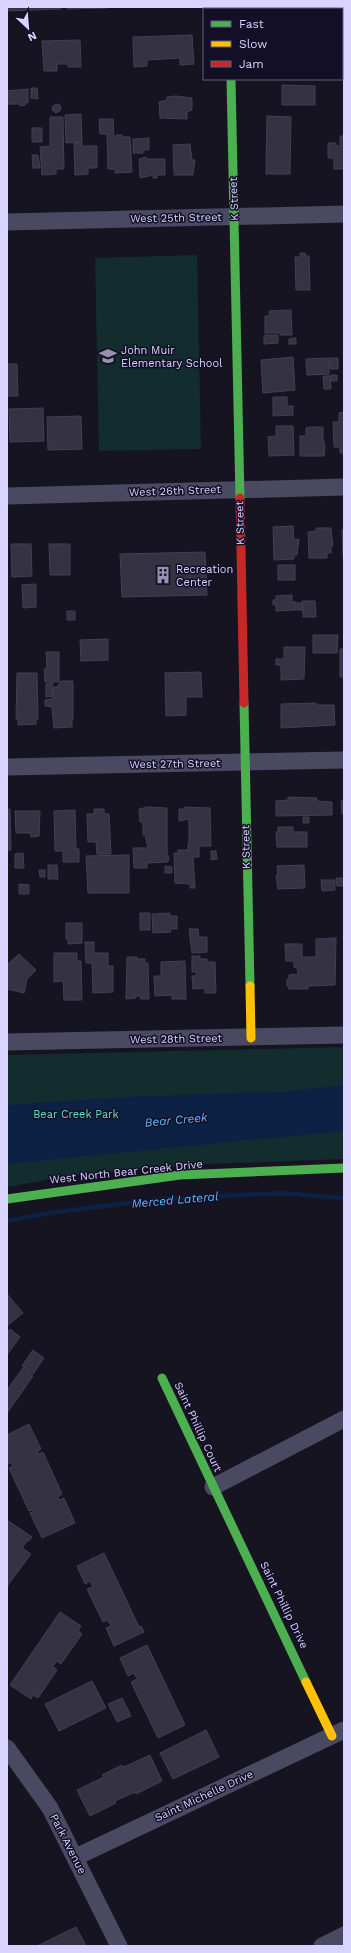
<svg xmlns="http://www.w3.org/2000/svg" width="351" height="1953" font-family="'Work Sans',sans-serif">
  <rect width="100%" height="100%" fill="#161421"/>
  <!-- green -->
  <path fill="#132c2d" d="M197,255L201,449L99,451L95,258Z
    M344,1047V1159L184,1165L69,1176L7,1187V1055Z"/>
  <!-- water -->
  <path fill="#0d2144" d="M344,1085V1131L7,1164V1105L123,1097L291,1091Z"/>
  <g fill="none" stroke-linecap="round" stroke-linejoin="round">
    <!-- stream -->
    <path stroke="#0d2144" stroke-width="4.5" d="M7,1221L49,1213L161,1199L282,1193L344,1198"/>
  </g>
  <!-- building -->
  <path fill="#343243" stroke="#433f54" d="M7,7H61V9L7,11Z
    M67,7H107V8L67,9Z
    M192,35L194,64L180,65V58L147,60V66L134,67L133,37Z
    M80,40L81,67H68V64H57V71H44L42,41Z
    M282,85L315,86V105H282Z
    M31,88H37L38,99L31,98Z
    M28,89V103H25V105L20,106V104H7V91Z
    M176,96L192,98V110L187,112V119L160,118L159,102L167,100V97Z
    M57,104L61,106L60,111L56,113L52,110L53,106Z
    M81,114L82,142L66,143L65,115Z
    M267,116L291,117L290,174H266Z
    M50,117H63L64,169H56V174L42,175L40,147L50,146Z
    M99,119H113L114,137H117L116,135H122V137H130L132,172L115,173V169H108L107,134H100Z
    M32,128H42V142H32Z
    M340,136H344V169H334V158H328V143H336V146H340Z
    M149,138V150H143V153H133V139Z
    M74,143H82V146H97V168H88V174L75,175Z
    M190,144L192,160H195L193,175H174L173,145Z
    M32,155H38L40,168H33Z
    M146,157V159H165V175H157V178H153V175L140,178L139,159Z
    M300,253H305V256H309L310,290H296L295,257H300Z
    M291,310L292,335H280V333H265V316H270L269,311Z
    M264,335H278V343L264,344Z
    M296,338V344H289V339Z
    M293,357L295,390L263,393L261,360Z
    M329,358V374L307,375L306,359Z
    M330,358H338V369H330Z
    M7,364H17L18,396H7Z
    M331,375H337V381H331Z
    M323,376H330L331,389H324Z
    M273,397H287V406H293V415L273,416Z
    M43,408L44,441L10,442L9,409Z
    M344,412V453H340V447H334L333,422H339V413Z
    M81,416L82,449L48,450L47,417Z
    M276,426H293L294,455L269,456L268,437L276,436Z
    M310,427H323V439L325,446L324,456H300V436H306V428Z
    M293,526L294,540L299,539L297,555H294V559L274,560L273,527Z
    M316,528H331L333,546L331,547V553H327V558H309L308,532L316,531Z
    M342,530H344V558H343Z
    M11,544H31L32,576L12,577Z
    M49,544H70V575H50Z
    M205,552L207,595L122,597L120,554Z
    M278,565H295V580H278Z
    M36,584V607L23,608L22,585Z
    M292,595V602H296V610L276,611V605H273V600H276V596Z
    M302,601H315L316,617H303Z
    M297,603H302V610H297Z
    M67,611H75V620H67Z
    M313,635H338L337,653H313Z
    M108,639V660L81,661L80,640Z
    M284,647H305L304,679L281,680V665H276V659H284Z
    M340,649H344V677H340Z
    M46,652H59V682H45L44,669H47Z
    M201,672L202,697H186V715L166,716L165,673Z
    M17,673H37L38,719H36V724L18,725V719H16Z
    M61,681H73V719L72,720V727L54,728L52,707L45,706V700L52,699L54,687H57Z
    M53,683L52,696L46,697V684Z
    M316,703V705H334L335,725L281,728V704Z
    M288,797L317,798L316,801L332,802V815L276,816V801L288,800Z
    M341,801H344V814H342Z
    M148,807L167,808V855H168L169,860L167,862L147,863V868H134L133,848H148L145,835H143V822H140L139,809Z
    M185,807L210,808L211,846H199V857H193L195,888H190V884L175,883L174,853H178V850H188V843H189V819L179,821V809H185Z
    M7,809H10L11,850H7Z
    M94,809H104V814H109L111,854H97L96,842H88L87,814H94Z
    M75,810L76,849H79V862H63V851H55L54,811Z
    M15,811H40L39,836L31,837V833H16Z
    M303,817H309V823H303Z
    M278,827H293V832H307V847H277L276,832H278Z
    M211,851H216L217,859L211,860Z
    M23,853L24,868H15V854Z
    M129,855V893H88L86,856Z
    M48,865H57L58,879H48Z
    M304,865L305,888L278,889L276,875H278L277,866Z
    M165,866L172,867V873H165Z
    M39,870H45V877H40Z
    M336,878H342L343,886H337Z
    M321,880H335V890L322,891Z
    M19,884L29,885V894H19Z
    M140,913H150V930H140Z
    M170,913V916H177V929H170L171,932L153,933L152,914Z
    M66,923H82V943L68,944V939H66Z
    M189,929H198L199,937H207V952L192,953Z
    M336,938L335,985L308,986V989H289V986H287V979H289V975L298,974L297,968L294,967V961H286L285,944H302V957H316V939Z
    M85,942H94V953H108V966H113V992L93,993L92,963H86Z
    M54,953H77V961H81L82,1000H64L63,981L54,982Z
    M19,954L36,970L27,979L24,993L7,989V965Z
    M192,956H200V959H207V962H215L216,993H205V988L193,989L192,976H196V972H192Z
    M127,957H137V959H145V963H148L149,999H141L140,996H136V998L126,999Z
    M185,961L186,999H172V995L155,996L154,976H161V962Z
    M7,1294L23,1313L7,1326Z
    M10,1329L20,1337L7,1355V1333Z
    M33,1350L44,1358L33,1374L22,1366Z
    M23,1368L33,1376L7,1413V1390Z
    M29,1424L41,1449L37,1451L39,1454L43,1452L62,1494L58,1497L59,1500L64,1498L75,1523L42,1538L30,1513L33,1512L32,1510L29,1511L9,1468L13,1466L11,1463L7,1464V1435Z
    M7,1520L32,1537L29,1541L28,1540L22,1548L31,1554L8,1585L7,1589Z
    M104,1553L139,1627L141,1626L144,1632L114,1646L106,1628L111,1626L108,1620L103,1622L87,1589L93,1587L90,1581L85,1584L77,1566Z
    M60,1612L81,1626L78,1631L82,1634L61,1664L57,1661L53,1666L57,1670L38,1698L33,1695L31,1699L10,1685Z
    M147,1645L185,1725L158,1738L131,1682L137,1679L134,1673L128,1676L120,1658Z
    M92,1681L106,1708L59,1731L45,1704Z
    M122,1698L131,1716L117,1722L108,1704Z
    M206,1730L219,1757L173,1779L160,1753Z
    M150,1755L162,1781L136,1794L135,1792L115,1801L116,1803L90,1816L77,1790L104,1777L102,1775L122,1765L124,1767Z
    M76,1927L86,1946H37Z"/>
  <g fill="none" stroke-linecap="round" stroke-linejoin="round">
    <!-- street -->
    <path stroke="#4a4962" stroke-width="17" d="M221,7V9
      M237,7V9
      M7,222L344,214
      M7,496L344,487
      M7,767L344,760
      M7,1042L344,1035
      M213,1487L344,1419
      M7,1748L50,1808L119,1946
      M76,1857L344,1730
      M322,1946L344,1935"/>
    <!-- fast -->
    <path stroke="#4caf50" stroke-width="9" d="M231,79L240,498
      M244,703L250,986
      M7,1199L180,1175L344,1168
      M162,1378L306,1682"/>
    <!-- slow -->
    <path stroke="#ffc107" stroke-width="9" d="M250,986L251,1038
      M306,1682L332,1736"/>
    <!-- jam -->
    <path stroke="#c62828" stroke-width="9" d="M240,498L244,703"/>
  </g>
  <!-- icons -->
  <defs>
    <g id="school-bare" transform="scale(1.38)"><path d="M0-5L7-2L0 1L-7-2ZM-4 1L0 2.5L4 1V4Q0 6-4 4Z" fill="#9591b1" stroke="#130f26" stroke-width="2.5" paint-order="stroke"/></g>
    <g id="building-bare" transform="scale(1.38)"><path d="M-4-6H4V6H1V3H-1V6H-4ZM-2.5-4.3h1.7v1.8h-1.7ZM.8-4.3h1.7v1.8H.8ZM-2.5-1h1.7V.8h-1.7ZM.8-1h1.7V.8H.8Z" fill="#9591b1" stroke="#130f26" stroke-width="2.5" paint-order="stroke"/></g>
  </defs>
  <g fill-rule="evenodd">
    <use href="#school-bare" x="108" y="356"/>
    <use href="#building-bare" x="163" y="575"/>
  </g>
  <g text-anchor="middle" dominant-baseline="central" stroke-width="3" stroke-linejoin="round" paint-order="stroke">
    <!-- street labels -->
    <g font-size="11" fill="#d9d4ff" stroke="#130f26">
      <text transform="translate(234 199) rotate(-92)">K Street</text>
      <text transform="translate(176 218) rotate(-1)">West 25th Street</text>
      <text transform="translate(175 491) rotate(-2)">West 26th Street</text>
      <text transform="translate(240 523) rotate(-91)">K Street</text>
      <text transform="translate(175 764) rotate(-1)">West 27th Street</text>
      <text transform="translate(246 847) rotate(-91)">K Street</text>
      <text transform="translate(176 1039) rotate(-1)">West 28th Street</text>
      <text transform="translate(126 1172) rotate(-6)">West North Bear Creek Drive</text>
      <text transform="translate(198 1427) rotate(65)">Saint Phillip Court</text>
      <text transform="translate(284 1605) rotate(64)">Saint Phillip Drive</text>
      <text transform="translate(204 1796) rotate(-25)">Saint Michelle Drive</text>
      <text transform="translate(68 1844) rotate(63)">Park Avenue</text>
    </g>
    <!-- poi labels -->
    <g font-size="11" fill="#d9d4ff" stroke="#130f26" text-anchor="start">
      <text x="121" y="350">John Muir<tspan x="121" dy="13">Elementary School</tspan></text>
      <text x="176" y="569">Recreation<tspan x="176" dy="13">Center</tspan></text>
    </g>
    <!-- park labels -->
    <g font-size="11" fill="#5fe0c0" stroke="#130f26">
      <text x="76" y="1114">Bear Creek Park</text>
    </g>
    <!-- water labels -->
    <g font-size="12" font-style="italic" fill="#62b6ff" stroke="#130f26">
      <text transform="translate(176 1120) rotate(-5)">Bear Creek</text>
      <text transform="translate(175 1200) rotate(-5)">Merced Lateral</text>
    </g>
  </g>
  <!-- border -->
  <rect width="351" height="1953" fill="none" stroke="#d9d4ff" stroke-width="16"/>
  <!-- legend -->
  <rect x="203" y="8" width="140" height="72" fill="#130f26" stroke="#625e7d"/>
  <rect x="211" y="21" width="20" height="6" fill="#4caf50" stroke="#625e7d"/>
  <text x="239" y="28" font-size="12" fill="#d9d4ff">Fast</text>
  <rect x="211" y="41" width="20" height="6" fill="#ffc107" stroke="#625e7d"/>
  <text x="239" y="48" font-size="12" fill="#d9d4ff">Slow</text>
  <rect x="211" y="61" width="20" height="6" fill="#c62828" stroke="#625e7d"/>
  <text x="239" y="68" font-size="12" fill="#d9d4ff">Jam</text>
  <!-- north arrow -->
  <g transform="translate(28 28) rotate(154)" stroke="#130f26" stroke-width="3" paint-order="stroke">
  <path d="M0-3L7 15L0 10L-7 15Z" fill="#d9d4ff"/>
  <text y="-6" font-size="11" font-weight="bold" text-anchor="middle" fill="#d9d4ff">N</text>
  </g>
</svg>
